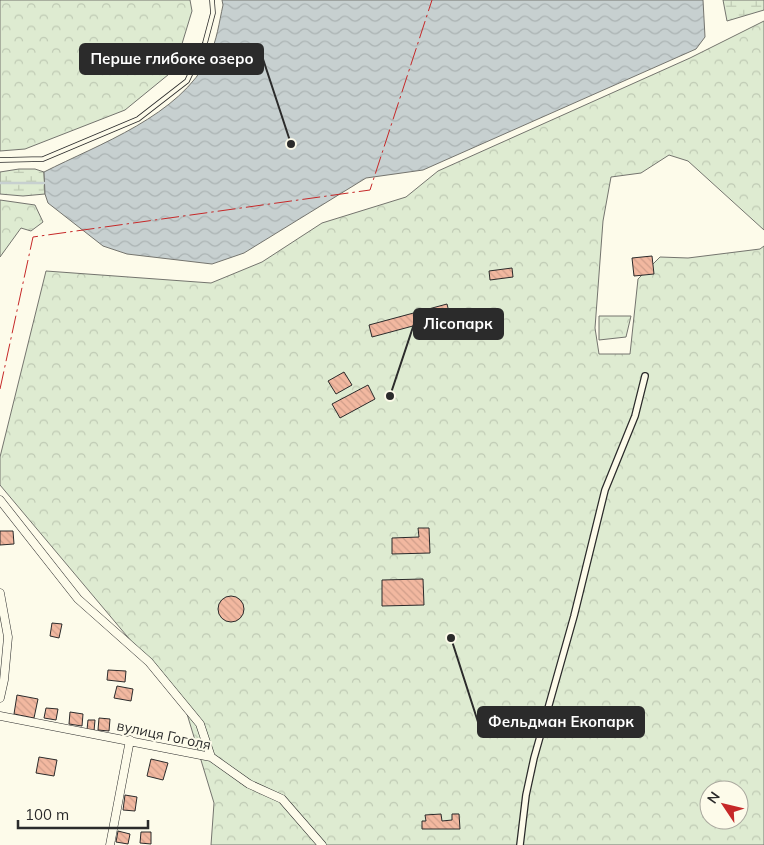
<svg xmlns="http://www.w3.org/2000/svg" width="764" height="845" font-family="Mulish,sans-serif">
  <defs>
    <pattern id="forest-crowns" width="20" height="18" patternUnits="userSpaceOnUse" patternTransform="scale(1.25)"><rect width="20" height="18" fill="#deebd1"/><path d="M2 6a3 3 0 1 1 6 0M12 15a3 3 0 1 1 6 0" fill="none" stroke="#bfcab4"/></pattern>
    <pattern id="wetland-marsh" width="20" height="14" patternUnits="userSpaceOnUse" patternTransform="scale(1.25)"><rect width="20" height="14" fill="#deebd1"/><path d="M1 5h8M5 5V1M11 12h8M15 12V8" fill="none" stroke="#bfcab4"/></pattern>
    <pattern id="water-waves" width="16" height="10" patternUnits="userSpaceOnUse" patternTransform="scale(1.25)"><rect width="16" height="10" fill="#c7d0d0"/><path d="M0 5q4-4 8 0t8 0" fill="none" stroke="#abb3b3"/></pattern>
    <pattern id="building-back-hatch" width="6" height="6" patternUnits="userSpaceOnUse" patternTransform="scale(1.25)"><rect width="6" height="6" fill="#f2b8a0"/><path d="M-1 5l2 2M0 0l6 6M5-1l2 2" fill="none" stroke="#d09e8a"/></pattern>
  </defs>
  <rect width="100%" height="100%" fill="#fdfbea"/>
  <!-- forest -->
  <path fill="url(#forest-crowns)" stroke="#74746e" fill-rule="evenodd" d="M0,0H190L192,11L174,70L125,110L25,149L0,151Z
    M764,21V230L688,161L669,155L641,173L611,177L603,221L595,328L599,354H630L638,279L660,257L688,258L760,249L764,246V845H211L214,803L184,704L0,485V457L46,271L211,283L262,262L322,223L406,197L438,171L690,58ZM709,790H739V820H709Z
    M0,200L35,205L43,222L31,231L21,228L0,257Z
    M599,316H631L626,337L599,340Z"/>
  <!-- wetland -->
  <path fill="url(#wetland-marsh)" stroke="#74746e" d="M723,0H764V10L727,21Z
    M19,169H35L44,172L45,194L23,196L0,194V172Z"/>
  <!-- water -->
  <path fill="url(#water-waves)" stroke="#74746e" d="M222,0H703L705,37L696,49L423,170L366,178L244,253L212,264L127,254L103,246L48,203L45,194L44,172C99,144 180,116 209,57C217,40 219,23 223,5Z"/>
  <g fill="none" stroke-linecap="round" stroke-linejoin="round">
    <!-- stream -->
    <path stroke="#c7d0d0" stroke-width="2.5" d="M0,183H44"/>
  </g>
  <!-- building -->
  <path fill="url(#building-back-hatch)" stroke="#2b2b2b" d="M652,256L654,274L634,276L632,258Z
    M512,268L513,277L490,280L489,271Z
    M447,304L450,316L372,337L369,325Z
    M344,372L352,385L336,394L328,381Z
    M368,385L375,399L340,418L332,404Z
    M418,528H429L430,553L392,554V538L419,537Z
    M0,531H13L14,544L0,545Z
    M423,579L424,605L382,606V580Z
    M218 609a13 13 0 1 1 26 0a13 13 0 1 1-26 0Z
    M52,623L62,624L59,638L50,636Z
    M108,670L126,671L125,682L107,680Z
    M117,686L133,689L131,701L114,698Z
    M17,695L38,699L34,718L14,714Z
    M46,708L58,709L56,720L44,718Z
    M70,712L83,714L82,726L69,724Z
    M99,718L110,719L109,731L98,730Z
    M88,720H95L94,731L87,730Z
    M39,757L57,760L54,776L36,773Z
    M151,759L168,763L163,780L147,776Z
    M125,795L137,797L135,811L123,810Z
    M441,814L442,821L452,820V814H459L460,829H422V821H426L425,815Z
    M118,831L130,834L128,844L116,842Z
    M141,832H151V844L140,843Z"/>
  <g fill="none" stroke-linecap="round" stroke-linejoin="round">
    <!-- service casing -->
    <g stroke="#2b2b2b" stroke-width="5.5">
      <path id="service" d="M0,160L43,159L138,119L187,81L205,43L213,13L212,0"/>
    </g>
    <!-- pedestrian casing -->
    <g stroke="#2b2b2b" stroke-width="8">
      <path id="pedestrian" d="M520,845L526,795L534,758L574,616L605,490L635,416L645,376"/>
    </g>
    <!-- minor casing -->
    <g stroke="#2b2b2b" stroke-width="9">
      <path id="minor" d="M0,500L78,599L149,662L200,724L211,757
        M0,593L8,637L4,680L0,698
        M0,716L211,757L249,784L282,799L322,845
        M110,845L130,740"/>
    </g>
    <!-- service -->
    <use href="#service" stroke="#fdfbea" stroke-width="4"/>
    <!-- pedestrian -->
    <use href="#pedestrian" stroke="#fdfbea" stroke-width="5.5"/>
    <!-- minor -->
    <use href="#minor" stroke="#fdfbea" stroke-width="8"/>
    <!-- power -->
    <path stroke="#c62828" stroke-width="1" stroke-dasharray="18 4 2.5 4" stroke-linecap="butt" d="M0,389L33,237L370,190L432,0"/>
  </g>
  <g text-anchor="middle" dominant-baseline="central" stroke-width="4" stroke-linejoin="round" paint-order="stroke">
    <!-- street labels -->
    <g font-size="14" fill="#2b2b2b" stroke="#fdfbea">
      <text transform="translate(164 735) rotate(12)">вулиця Гоголя</text>
    </g>
  </g>
  <!-- callouts -->
  <path fill="none" stroke="#2b2b2b" stroke-width="2" d="M291 144L263 59M390 396L414 324M451 638L478 722"/>
  <g fill="#2b2b2b" stroke="#fdfbea" stroke-width="2">
    <circle cx="291" cy="144" r="5"/>
    <circle cx="390" cy="396" r="5"/>
    <circle cx="451" cy="638" r="5"/>
  </g>
  <g fill="#2b2b2b" stroke="#2b2b2b" stroke-width="2">
    <rect x="80" y="44" width="183" height="30" rx="5"/>
    <rect x="414" y="309" width="89" height="30" rx="5"/>
    <rect x="478" y="707" width="166" height="30" rx="5"/>
  </g>
  <g font-size="15" text-anchor="middle" font-weight="bold" fill="#fff">
    <text x="172" y="64">Перше глибоке озеро</text>
    <text x="458" y="329">Лісопарк</text>
    <text x="561" y="727">Фельдман Екопарк</text>
  </g>
  <!-- north arrow -->
  <g transform="translate(724 805) rotate(305)"><circle r="24" fill="#fdfbea" stroke="#a9a89e"/>
  <path d="M0-4L9 19L0 12L-9 19Z" fill="#c62828"/>
  <text y="-8" font-size="14" font-weight="bold" text-anchor="middle" fill="#2b2b2b">N</text>
  </g>
  <!-- scale -->
  <path d="M18 820v8h130v-8" fill="none" stroke="#2b2b2b" stroke-width="2.5"/>
  <text x="25" y="820" font-size="15" fill="#2b2b2b" stroke="#fdfbea" stroke-width="4" paint-order="stroke">100 m</text>
</svg>
